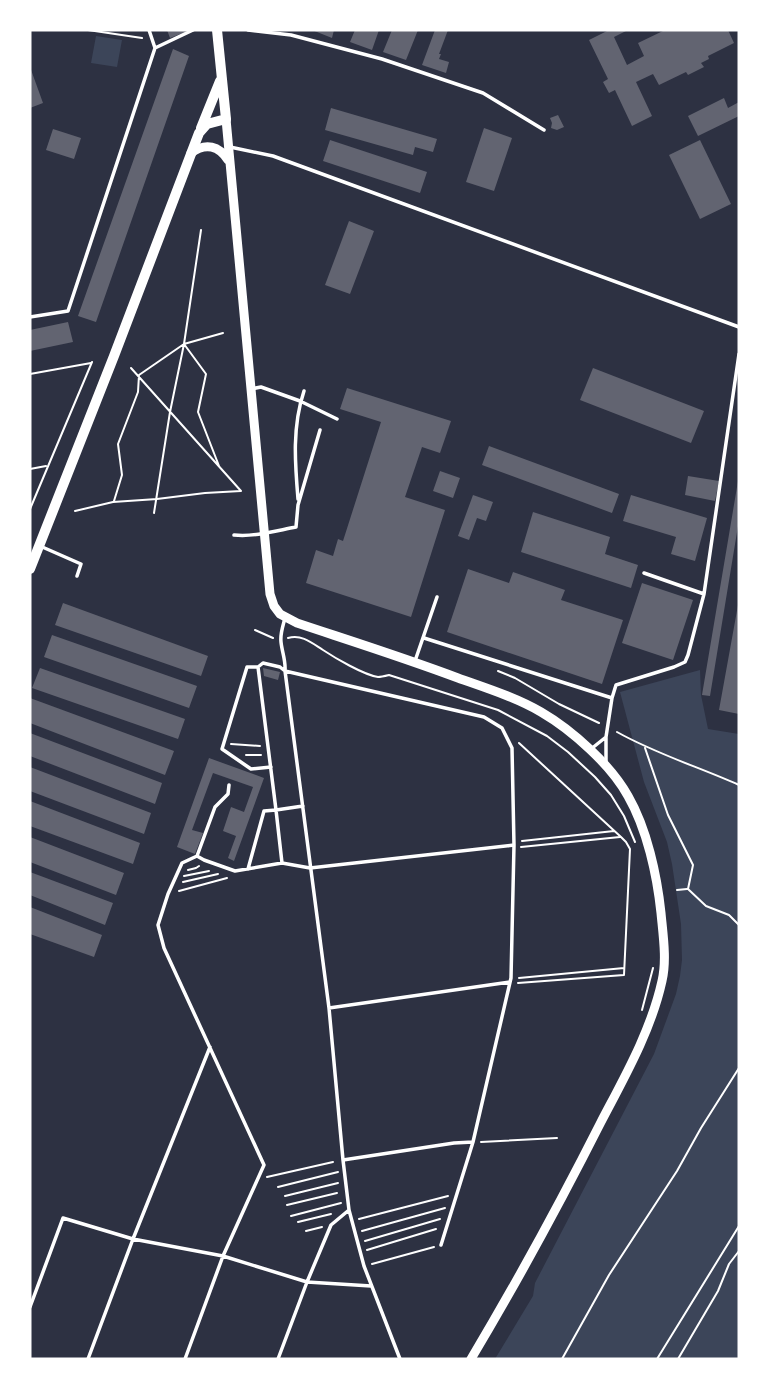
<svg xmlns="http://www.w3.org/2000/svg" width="769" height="1389" font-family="Helvetica,sans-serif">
  <rect width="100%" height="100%" fill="#2d3142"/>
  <!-- green -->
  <path fill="#3c4559" d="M96,36L122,40L117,67L91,63Z
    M700,670L701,695L708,729L739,734V1359H495L533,1296L535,1283L654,1054L676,994L680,976L682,960L681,924L672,864L667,842L644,782L620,692Z"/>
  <!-- building -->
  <path fill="#626471" d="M167,30H191L170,38Z
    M312,30H334L332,38Z
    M355,30H379L372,50L350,42Z
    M392,30H418L406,60L383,52Z
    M435,30H448L439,54H441L439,59L449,62L446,73L422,65Z
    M609,30H628L614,37L627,65L644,56L638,43L665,30H728L734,43L708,56L709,59L701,63L704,67L688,75L686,72L659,85L653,74L636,82L652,116L632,126L615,90L609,93L603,82L608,79L589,40Z
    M173,49L189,56L96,322L78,316Z
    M30,67L43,103L30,108Z
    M724,98L728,108L739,102V116L698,136L688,116Z
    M331,108L437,139L433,152L415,147L413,155L325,130Z
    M558,115L564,127L557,130L551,128L552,123L550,118Z
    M484,128L512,138L494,191L466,182Z
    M53,129L81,138L74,159L46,150Z
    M330,140L427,172L420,193L323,161Z
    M700,140L731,204L700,219L669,155Z
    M349,221L374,231L350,294L325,285Z
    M68,322L73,342L30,351V330Z
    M593,368L704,411L691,443L580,400Z
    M347,388L451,421L440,453L422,447L405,497L445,510L411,617L306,583L316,550L333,556L338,539L343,541L381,422L340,409Z
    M489,446L619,494L612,513L482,465Z
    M440,471L460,478L453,498L433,491Z
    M688,476L719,481L715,501L685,495Z
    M738,481H739V520L710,696L702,695Z
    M473,495L493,502L486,521L477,518L469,540L458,536Z
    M631,495L707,518L695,561L671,554L676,537L623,521Z
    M533,512L610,537L605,554L638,565L631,588L521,552Z
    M468,569L509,583L513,572L565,590L561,600L623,620L602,684L447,632Z
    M642,583L693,600L673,660L622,643Z
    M63,603L208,656L201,676L55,625Z
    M738,605H739V714L719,710Z
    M52,635L197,686L189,708L44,657Z
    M40,668L185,719L178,739L32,688Z
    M263,668L280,672L278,680L264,676Z
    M30,698L174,751L165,775L30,723Z
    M30,733L162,783L155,804L30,756Z
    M209,758L264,778L234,861L228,858L236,836L223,831L231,807L244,812L253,787L213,773L192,830L203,833L195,854L177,847Z
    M30,767L151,813L144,834L30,791Z
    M30,801L140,843L133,864L30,826Z
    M30,837L124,873L116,895L30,862Z
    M30,872L113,903L105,925L30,895Z
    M30,907L102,935L94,957L30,934Z"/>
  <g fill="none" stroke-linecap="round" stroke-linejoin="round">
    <!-- path -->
    <path stroke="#fff" stroke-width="2" d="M88,30L142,38
      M201,230L184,344L206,374L198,412L219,466
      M30,374L91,363
      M30,469L46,466
      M114,501L122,475L118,444L138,392L139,375L184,344
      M30,509L92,362
      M75,511L113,502L157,499L205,493L241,491L131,368
      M154,513L170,412L184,344L223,333
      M255,630L273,638
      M288,638C302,634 312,643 323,650C335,658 364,675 378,677C381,677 385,676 389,675L498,710L547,736L568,752L595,777L611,795L624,816L635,842
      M498,671L515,678L559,704L599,723
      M617,732C656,754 699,767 739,785
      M231,744L260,746
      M645,748L668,815L693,865L688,889L706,906L729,915L739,925
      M246,755H261
      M522,841L614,831
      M521,847L620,837
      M188,870L196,868L199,866
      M184,876L209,871
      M183,882L218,874
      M677,890L687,889
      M179,891L227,878
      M519,978L624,968
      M518,983L624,975L630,849L626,842L621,837L519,743
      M642,1010L653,968
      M481,1142L557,1138
      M267,1177L333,1162
      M278,1187L338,1172
      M285,1196L338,1183
      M287,1205L337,1193
      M291,1216L341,1203
      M359,1219L448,1196
      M298,1222L331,1214
      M306,1231L322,1227
      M362,1231L445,1208
      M365,1241L440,1219
      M367,1250L436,1229
      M372,1264L434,1247
      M562,1359L609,1275L677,1171L701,1128L739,1068
      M657,1359L739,1226
      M678,1359L718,1291L729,1264L739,1251"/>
    <!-- service -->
    <path stroke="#fff" stroke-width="3.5" d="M248,30L291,35L382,59L483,93L544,130
      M155,48L193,30
      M230,147L273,156L739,327
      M30,317L68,311L155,48L149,30
      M251,389L261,387L300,401L337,419
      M298,499C295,463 292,427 304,391
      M234,535C255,537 275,531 296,527L298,505L320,430
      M40,546L81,564L77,576
      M644,573L704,594L739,354
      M285,618C283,626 280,633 281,642C282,652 286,661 285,671L329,1008L343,1160L349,1210L364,1266L400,1359
      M424,638L612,698L606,737V764
      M415,661L437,597
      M612,698L616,685L674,667L685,662L688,655L704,594
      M591,749L606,737
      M271,767L251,769L222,749L247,667H258L263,663L280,667L285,671L484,717L502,728L512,748L514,845L511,978L473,1142L454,1143L343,1160
      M197,856L215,807L228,794L229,785
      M282,863L276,810L303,806
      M248,869L264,811L276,810L258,667
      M329,1008L510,982
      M349,1210L331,1225L307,1282L371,1286
      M441,1245L473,1142
      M30,1307L63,1218L133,1239L223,1256L307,1282L278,1359
      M88,1359L133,1239L210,1047
      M185,1359L223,1256L264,1165L164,948L158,925L168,894L182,863L197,856L204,860L235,871L282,863L310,868L514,845"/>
    <!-- tertiary -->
    <path stroke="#fff" stroke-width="9" d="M226,119L270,594L274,606L280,614L297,623C351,641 405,658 458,678C486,688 515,697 541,712C572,730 611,765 628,796C647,829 657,875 661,913C663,935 667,960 662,981C651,1031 624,1078 601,1122C560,1203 517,1282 471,1359
      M191,153C206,142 219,146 228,160"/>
    <!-- secondary -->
    <path stroke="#fff" stroke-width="10" d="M201,128L220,81
      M30,569L114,356L199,133L207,124L226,119L217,30"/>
  </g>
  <!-- border -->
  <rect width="769" height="1389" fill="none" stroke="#ffffff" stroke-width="63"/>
</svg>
